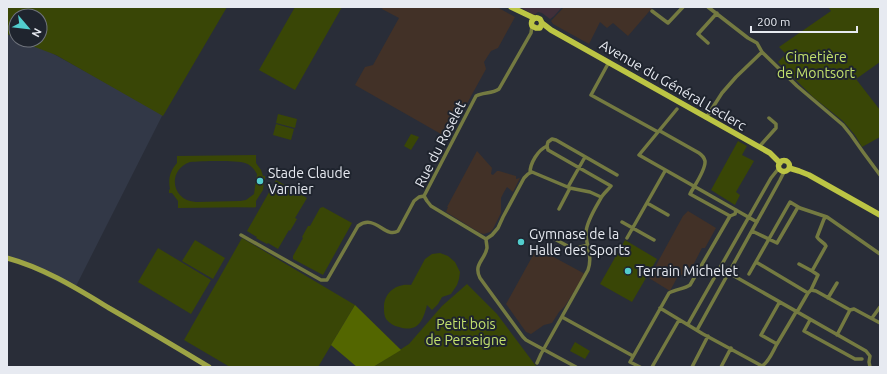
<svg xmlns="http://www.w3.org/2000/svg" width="887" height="374" font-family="Ubuntu,sans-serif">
  <rect width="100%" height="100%" fill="#292d38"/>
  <!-- commercial -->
  <path fill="#412f39" d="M520,7H562L554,16L550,19L542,13L538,12L534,15Z"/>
  <!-- built -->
  <path fill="#323847" d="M7,28L16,33V40H28L163,114L74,290L22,264L7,260Z"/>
  <!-- education -->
  <path fill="#423127" d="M383,7H497L515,17L498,48L491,51L484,62L486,69L448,138L355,85L365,67L373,65L399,18L382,9Z
    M564,7H653L628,36L613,23L607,28L600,22L589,44L553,24L551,21Z
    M477,151L492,168L491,174L493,175L497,171H499L516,176V179L520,178L513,192L507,187L504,192L501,198V213L493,229L490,232L484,234L480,233L446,212L448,207H447Z
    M688,211L716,228L705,248H702L687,277L679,274L670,291L649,278L683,216Z
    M537,248L585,274L565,306L559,312L552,323L544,325L531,334L526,332L506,304Z"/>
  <!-- green -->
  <path fill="#394606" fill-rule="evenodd" d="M7,7H227L163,116L56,55L27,44L19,40H40V16H16V38L7,34Z
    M295,7H342L295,90L259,70Z
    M828,7H880V62L856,79L880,110V137L862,147L855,135L843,121L813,97L778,62L786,54L779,47L831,11Z
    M278,114L297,119L295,128L276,123Z
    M276,124L294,129L291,140L273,135Z
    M411,134L419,137L411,150L404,146Z
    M738,141L747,146L742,155L754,161L736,192L740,195L735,205L711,190Z
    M256,155V163L261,170L263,176H265V179L264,180L263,190L256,201V207L178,208V201L172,193H169V190L170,189C168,179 170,171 177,163V156ZM190,162C200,161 237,160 245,163C251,165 254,169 257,174L254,194L246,200L240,201L196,202C171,201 167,170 190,162Z
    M276,180L307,198L295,218L297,219L290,231L289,230L278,249L268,243L267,244L256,238L257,237L247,231Z
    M323,207L352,223L323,275L293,259V256L303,238L302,237L308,226H310L320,208Z
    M242,238L355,305L318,367H230L184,340Z
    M195,240L225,258L213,279L182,261Z
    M625,240L657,259L632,302L600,284Z
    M158,248L211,280L191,314L138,282Z
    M440,253L448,256L455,262L460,272L459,279L457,285L451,294L442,297L438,304L432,310L427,305C423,321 418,333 399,327C394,326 389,323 386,319C384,315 384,312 384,307C384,293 396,283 411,285L425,259L432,254Z
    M467,284L497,314L536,366V367H373L409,344L442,306Z
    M575,342L590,351L585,359L570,351Z"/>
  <!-- forest -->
  <path fill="#536600" d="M355,305L401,350L373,367H357L331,345Z"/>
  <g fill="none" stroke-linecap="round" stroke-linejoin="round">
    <!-- street -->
    <path stroke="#747a41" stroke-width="3.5" d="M708,7L748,38L757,43L762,52L797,86L843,125L851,135L863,152L880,175
      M652,11L668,23L683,7
      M708,43L698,34L717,13
      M609,62L591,95L658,132
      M677,109L639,155L757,222
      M706,118L722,93L736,77L762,52
      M660,131L699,153C702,155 704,157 705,161C706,170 694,186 690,194L730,216L735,214L736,210
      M759,147L776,128V124L769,118
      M530,173C530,163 538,150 547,146
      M568,187L585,157
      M647,203L668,215
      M559,209L570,188
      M622,222L654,240
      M752,231L777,243L798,207
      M241,235L321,280H327L358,226C375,213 385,239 398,231L414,201L419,197L424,196
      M551,237L573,249L588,245
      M627,238L665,171
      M486,239L431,206L427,201L424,196L476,96C483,92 492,94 499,89L531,33L532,26
      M486,239C486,241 487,245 487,248C485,260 473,264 480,278L523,337L526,340L576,367
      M486,239L492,235L498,228L503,217L524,178L528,174L532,172L570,188L590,192L601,197
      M756,262L808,293
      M799,264L812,271
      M720,268L866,351L870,356L869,362L870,367
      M749,274L790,202L800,208L827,217L880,254
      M811,290L818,275L812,271L826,246C824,242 819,241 817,237L824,219L826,217
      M828,298L837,283
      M779,303L761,335L777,344L796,312
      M660,308L703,334L762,366C769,362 773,351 777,344
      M797,312L808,293L811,290L816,291L850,310L854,309L880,323
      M562,317L633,356
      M872,318L880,307
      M810,320L804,331L855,359H862
      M688,324L771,178L779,168
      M697,330L780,180L784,172
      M837,335L850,310
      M537,363L541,354L588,270C593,256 586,246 586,233C586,222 596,207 601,198C603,194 608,190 611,186L548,150L547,146L548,142L552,139L556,140L617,175
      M640,367L630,362L669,293C676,289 684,289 690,285L730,216
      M652,367L679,320
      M692,367L708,336
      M721,367L731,348"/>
    <!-- secondary -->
    <path stroke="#9da445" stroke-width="5" d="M7,258C44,268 76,288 109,308C142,327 176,347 209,367"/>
    <!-- primary -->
    <path stroke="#bcc544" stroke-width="5.5" d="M511,7L534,18
      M542,23L540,28H536L532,26C530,20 535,16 540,19L542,23L551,30L770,153L780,163
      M778.5 166a5.5 5.5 0 1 1 11 0a5.5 5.5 0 1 1-11 0Z
      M789,168L799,171L809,175L880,215"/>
  </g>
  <!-- markers -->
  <g fill="#52cdcd" stroke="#1f242e" stroke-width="1.5">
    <circle cx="260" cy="181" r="4"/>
    <circle cx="521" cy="242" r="4"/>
    <circle cx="628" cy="271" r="4"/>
  </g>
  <g text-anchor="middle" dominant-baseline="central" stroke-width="4" stroke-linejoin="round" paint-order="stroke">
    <!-- park labels -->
    <g font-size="14" fill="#c3e16d" stroke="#1f242e">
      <text x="816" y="57">Cimetière<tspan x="816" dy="16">de Montsort</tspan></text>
      <text x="466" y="324">Petit bois<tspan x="466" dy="16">de Perseigne</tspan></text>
    </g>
    <!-- street labels -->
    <g font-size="14" fill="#e7eaf1" stroke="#1f242e">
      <text transform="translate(673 85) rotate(30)">Avenue du Général Leclerc</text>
      <text transform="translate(440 144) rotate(-63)">Rue du Roselet</text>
    </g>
    <!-- poi labels -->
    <g font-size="14" fill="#e7eaf1" stroke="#1f242e" text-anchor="start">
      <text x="268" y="173">Stade Claude<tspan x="268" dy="16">Varnier</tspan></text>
      <text x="529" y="234">Gymnase de la<tspan x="529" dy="16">Halle des Sports</tspan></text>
      <text x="636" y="271">Terrain Michelet</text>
    </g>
  </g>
  <!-- border -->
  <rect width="887" height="374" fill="none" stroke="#e7eaf1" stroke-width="16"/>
  <!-- north arrow -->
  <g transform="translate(28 28) rotate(118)"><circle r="19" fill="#1f242e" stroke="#6f737c"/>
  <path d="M0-3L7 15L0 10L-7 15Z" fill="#52cdcd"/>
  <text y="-6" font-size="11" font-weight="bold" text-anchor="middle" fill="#e7eaf1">N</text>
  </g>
  <!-- scale -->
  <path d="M751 26v6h106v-6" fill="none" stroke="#e7eaf1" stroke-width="2"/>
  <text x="757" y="26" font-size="12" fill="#e7eaf1" stroke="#1f242e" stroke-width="3" paint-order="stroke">200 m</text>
</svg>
